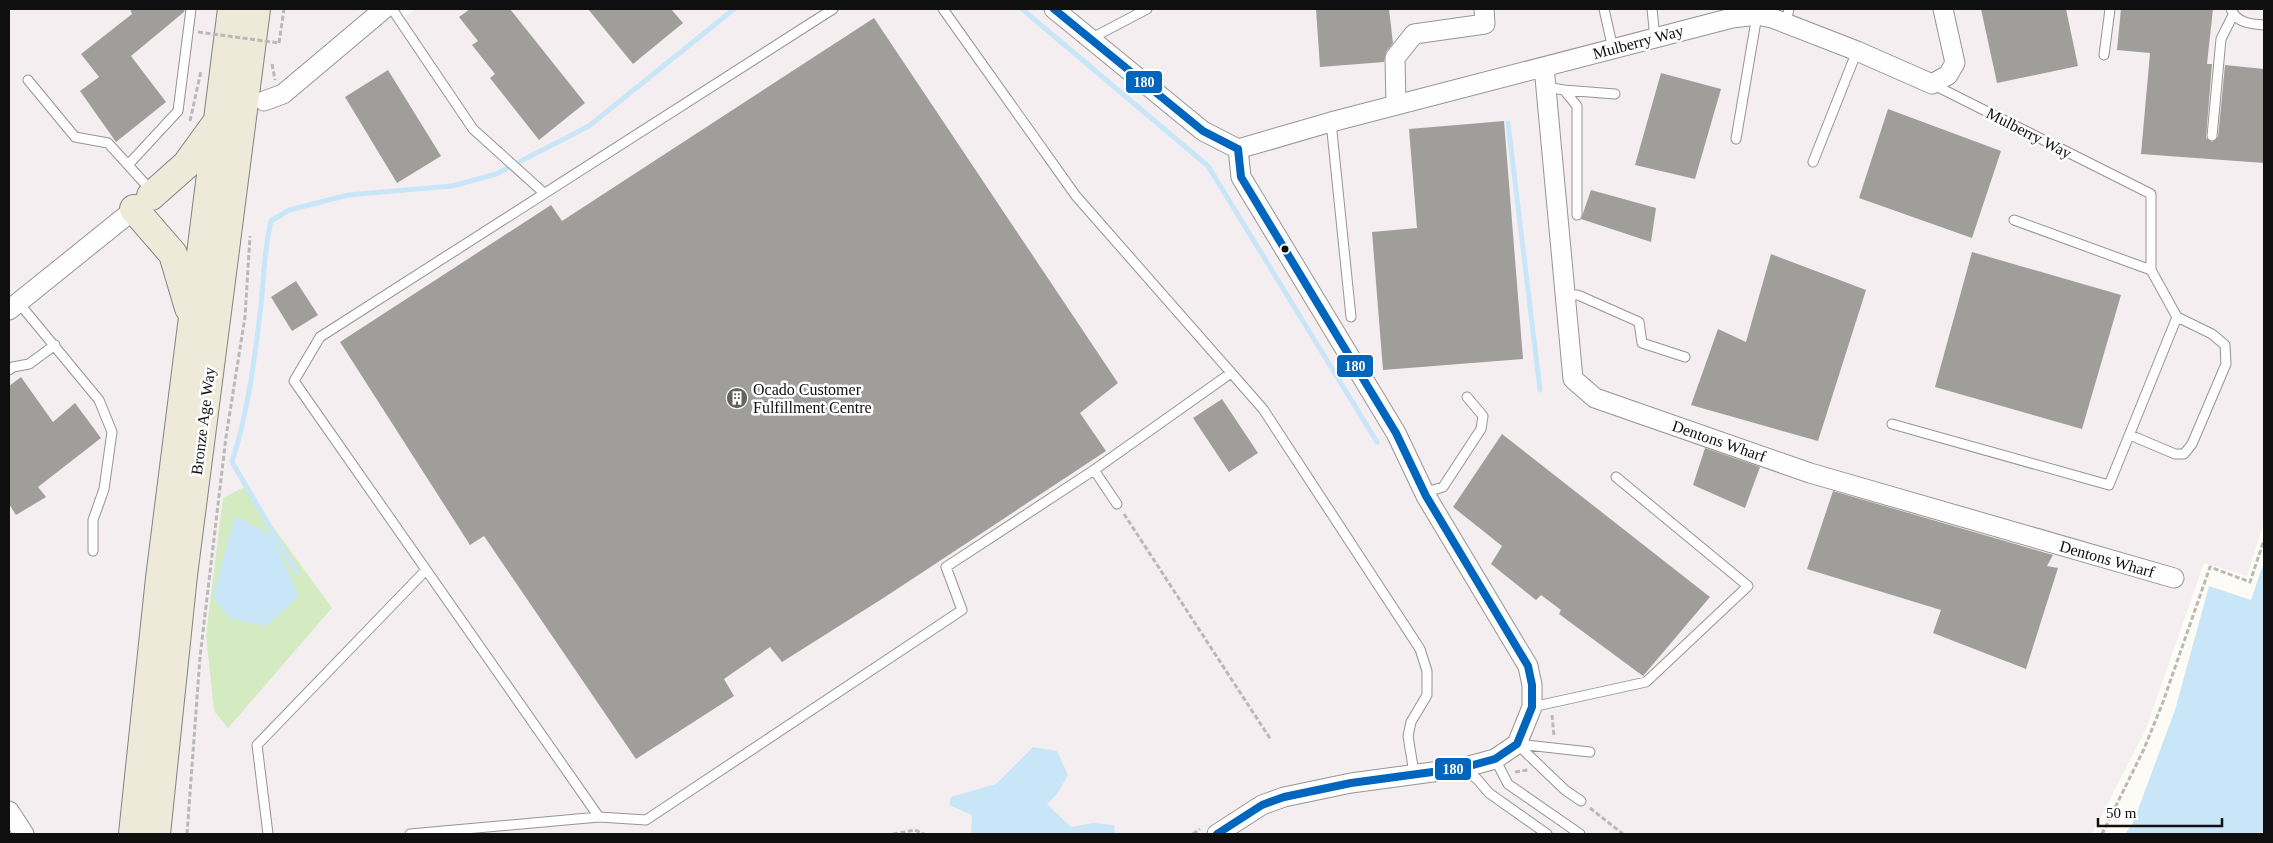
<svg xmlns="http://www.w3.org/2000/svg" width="2273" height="843" font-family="Georgia,serif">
  <rect width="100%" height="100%" fill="#fcfbf5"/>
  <!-- industrial -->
  <path fill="#f4eef1" d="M9,9H396L404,18L415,9H2264V522L2247,576L2204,563L2146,729L2092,834H9Z"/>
  <!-- forest -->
  <path fill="#d4ebc1" d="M244,487L332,608L228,728L214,711L206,635L223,498Z"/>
  <!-- water -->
  <path fill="#c9e6f8" d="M235,516L272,535L299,596L266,626L231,619L213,597Z
    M2264,562V834H2125L2133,823L2175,710L2209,586L2251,600Z
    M1033,747L1057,751L1068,775L1057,794L1047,804L1071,827L1093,823L1114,825L1115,834H971L972,815L949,805L951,797L996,784Z"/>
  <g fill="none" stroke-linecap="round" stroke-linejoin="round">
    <!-- stream -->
    <path stroke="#c9e6f8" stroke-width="5" d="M1022,9L1208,166L1377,442
      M1508,123L1540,390
      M297,573L232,462C248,412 255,357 261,305C264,277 264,249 271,221L289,210L348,195L452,186L496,174L589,126L734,9"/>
  </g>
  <!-- building -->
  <path fill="#a09e9a" d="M130,9H185L184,12L131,56L166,102L116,142L80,91L99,77L81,54L132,14Z
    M470,9H510L585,103L539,140L490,78L495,74L472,45L478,41L459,17Z
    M588,9H671L683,23L633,64Z
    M1316,9H1389L1393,43L1386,52L1384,62L1320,67Z
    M1981,9H2066L2078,66L1997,83Z
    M2121,9H2213L2207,64H2212L2206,138L2212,142L2218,137L2225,65L2264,69V163L2141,154L2150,53L2117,50Z
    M874,18L1118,383L1080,413L1106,451L885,597L782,662L770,647L724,679L734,696L636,759L484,536L470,545L340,342L551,205L562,221Z
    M388,70L441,156L397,183L345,97Z
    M1661,73L1721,89L1695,179L1635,165Z
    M1888,109L2001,151L1972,238L1859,198Z
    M1504,121L1523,359L1383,370L1372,232L1417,228L1409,129Z
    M1591,190L1656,208L1651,242L1581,219Z
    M1972,252L2121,295L2082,429L1935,387Z
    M1771,254L1866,290L1818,441L1691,405L1718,329L1746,342Z
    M296,281L318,315L292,331L271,297Z
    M21,377L53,422L75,403L101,438L38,487L46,497L16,515L9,504V386Z
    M1222,399L1258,453L1229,472L1193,418Z
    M1502,434L1710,597L1643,676L1559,614L1561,610L1541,595L1536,600L1491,564L1502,546L1453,507Z
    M1705,448L1760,467L1745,508L1693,485Z
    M1833,491L2053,555L2047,566L2058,568L2026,669L1933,633L1941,610L1807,569Z"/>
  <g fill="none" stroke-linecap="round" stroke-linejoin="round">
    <!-- lane casing -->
    <g stroke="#969593" stroke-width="11">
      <path id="lane" d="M392,9L473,129L544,193
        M833,9L320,337L294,381L599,817L646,820L962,610L946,567L1094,470
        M943,9L1076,196L1263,409L1420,649L1427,671V695L1411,722L1408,736L1414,773
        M1604,9L1613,49
        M1652,9L1655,38
        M2231,9C2237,23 2250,24 2264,25
        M1786,22L1789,9
        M1090,39L1147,9
        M2104,55L2110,9
        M28,80L75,137L108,143L128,165
        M1932,84L2151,194V270L2014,220
        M1546,87L1564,90L1577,106V215
        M1564,90L1615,94
        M1331,122L1351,317
        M2212,136L2221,39L2233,15
        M1736,139L1757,15
        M1813,162L1857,51
        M150,193L147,186L128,165L178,111L191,9
        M1565,295H1578L1639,322L1642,343L1685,357
        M18,302L99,400L112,432L104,489L93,520V551
        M9,370L13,367L29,364L55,345
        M1892,424L2109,485L2177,317L2151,270
        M2130,435L2175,454H2184L2192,444L2226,364L2225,345L2212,334L2177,317
        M1424,493L1443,487L1481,429L1483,416L1467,397
        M1117,504L1094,470L1231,373
        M1532,707L1646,682L1748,586L1616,477
        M1517,744L1565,790L1581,801
        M1517,744L1590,752
        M1495,759L1508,784L1580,834
        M1463,769L1477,779L1489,793L1547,834
        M268,834L257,745L426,570
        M410,834L599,817"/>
    </g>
    <!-- street casing -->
    <g stroke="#969593" stroke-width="21">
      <path id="street" d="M1054,9L1203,131L1238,149L1331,122L1732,18L1757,15L1772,18L1857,51L1932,84L1948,75L1955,63L1943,9
        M1544,67L1573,379L1595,398L1810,473L2174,578
        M264,101L283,94L384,9
        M1396,105L1395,58L1414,34L1485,24L1484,9
        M9,310L142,203
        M9,811L24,834
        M1217,834L1262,805L1284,797L1351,783L1462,768L1495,759L1517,744L1532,707V685L1528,666L1426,496L1396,433L1241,177L1238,149"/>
    </g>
    <!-- primary casing -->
    <g stroke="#838380" stroke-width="30">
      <path id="primary" d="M151,196L186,165L215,125
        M134,209L173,254L189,308
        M133,834L160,578L232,9
        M156,834L183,575L256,9"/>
    </g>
    <!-- path -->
    <path stroke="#b9b9b8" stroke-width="3" stroke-dasharray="5 2.5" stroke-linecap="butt" d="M279,43L284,9
      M272,64L275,80
      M190,121L201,71
      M1124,514L1271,740
      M1552,715L1554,736
      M1515,772L1528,770
      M1590,808L1623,834
      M187,834L200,657L226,437L245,317L250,236
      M893,834L915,830L924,834
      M1193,834L1200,829
      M2102,834L2144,749L2163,702L2210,567L2250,582L2264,540"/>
    <!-- lane -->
    <use href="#lane" stroke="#fffefe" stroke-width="9"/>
    <!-- street -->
    <use href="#street" stroke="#fffefe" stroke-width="19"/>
    <!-- primary -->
    <use href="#primary" stroke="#eee9d9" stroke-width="28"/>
    <!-- path-bridge -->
    <path stroke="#b9b9b8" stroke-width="3" stroke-dasharray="5 2.5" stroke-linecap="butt" d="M198,32L279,43"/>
    <!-- bus-1 casing -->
    <g stroke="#fff" stroke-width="11">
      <path id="bus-1" d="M1054,9L1203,131L1238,149
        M1217,834L1262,805L1284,797L1351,783L1462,768L1495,759L1517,744L1532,707V685L1528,666L1426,496L1396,433L1241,177L1238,149"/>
    </g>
    <!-- bus-1 -->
    <use href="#bus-1" stroke="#0065bd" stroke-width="8"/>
  </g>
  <!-- icons -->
  <defs>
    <g id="building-disc" transform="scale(1.125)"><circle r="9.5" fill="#626260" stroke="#fff"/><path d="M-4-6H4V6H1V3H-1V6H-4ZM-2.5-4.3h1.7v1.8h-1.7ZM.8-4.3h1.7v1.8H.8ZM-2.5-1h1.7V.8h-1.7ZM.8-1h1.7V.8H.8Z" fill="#fff"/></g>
  </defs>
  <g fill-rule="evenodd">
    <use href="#building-disc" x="737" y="398"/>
  </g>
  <!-- markers -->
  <circle fill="#0f0f0f" stroke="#fff" stroke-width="2" cx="1285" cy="249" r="4.5"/>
  <g text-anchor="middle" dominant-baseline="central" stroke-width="5" stroke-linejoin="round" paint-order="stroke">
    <!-- street labels -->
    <g font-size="16" fill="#0f0f0f" stroke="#fff">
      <text transform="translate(1638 42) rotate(-15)">Mulberry Way</text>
      <text transform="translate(2029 133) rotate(27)">Mulberry Way</text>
      <text transform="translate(203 421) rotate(-83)">Bronze Age Way</text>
      <text transform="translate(1719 441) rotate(19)">Dentons Wharf</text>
      <text transform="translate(2107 559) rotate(16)">Dentons Wharf</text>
    </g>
    <!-- poi labels -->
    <g font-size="16" fill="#0f0f0f" stroke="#fff" text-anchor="start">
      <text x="753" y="389">Ocado Customer<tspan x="753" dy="18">Fulfillment Centre</tspan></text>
    </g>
  </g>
  <g stroke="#fff" stroke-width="2">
    <rect x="1125" y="70" width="38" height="24" rx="5" fill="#0065bd"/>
    <rect x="1336" y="354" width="38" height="24" rx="5" fill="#0065bd"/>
    <rect x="1434" y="757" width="38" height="24" rx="5" fill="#0065bd"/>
  </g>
  <g font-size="14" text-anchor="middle" font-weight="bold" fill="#fff">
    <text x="1144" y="87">180</text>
    <text x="1355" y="371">180</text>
    <text x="1453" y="774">180</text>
  </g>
  <!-- border -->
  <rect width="2273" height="843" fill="none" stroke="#0f0f0f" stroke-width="20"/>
  <!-- scale -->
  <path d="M2098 818v8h124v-8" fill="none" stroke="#0f0f0f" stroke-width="2.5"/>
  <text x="2106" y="818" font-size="15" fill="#0f0f0f" stroke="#ffffff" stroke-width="4" paint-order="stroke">50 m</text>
</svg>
